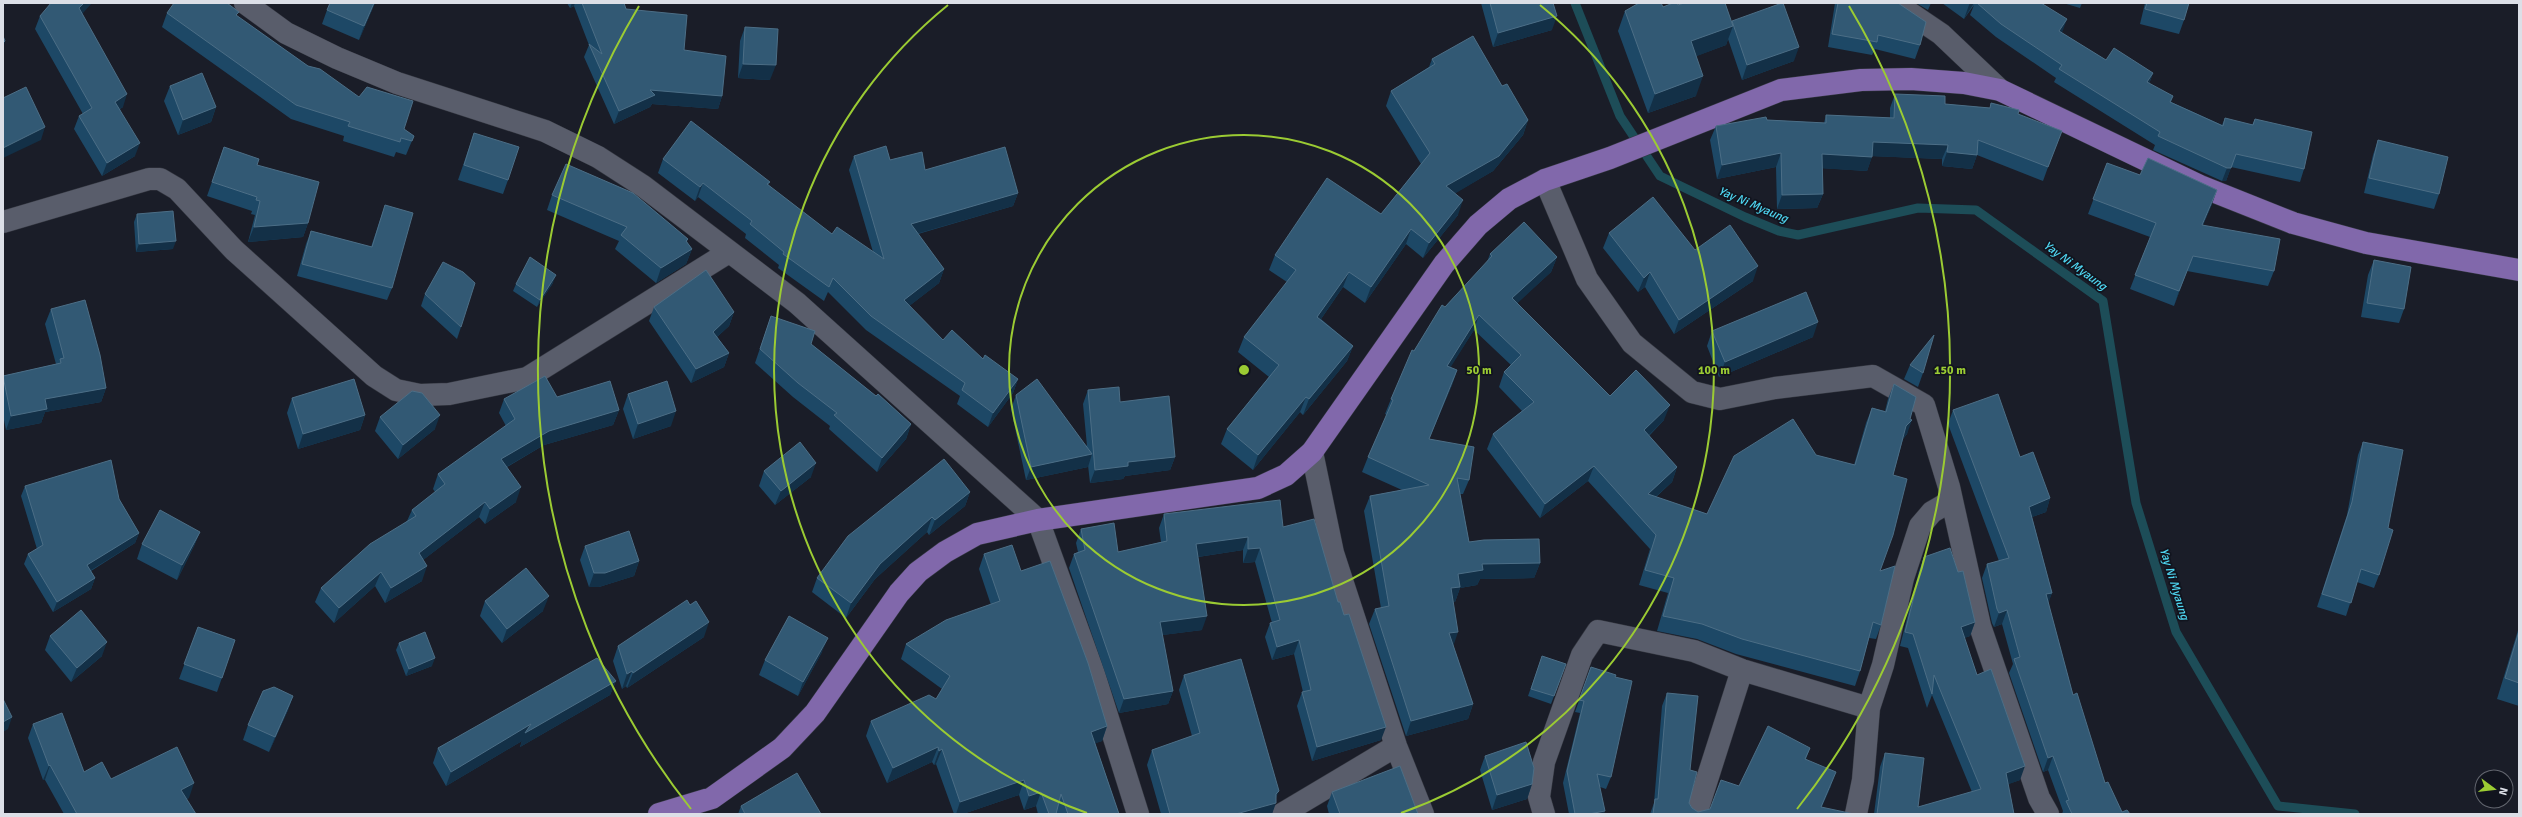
<svg xmlns="http://www.w3.org/2000/svg" width="2522" height="817" font-family="Signika,sans-serif">
  <rect width="100%" height="100%" fill="#1a1d28"/>
  <g fill="none" stroke-linecap="round" stroke-linejoin="round">
    <!-- stream -->
    <path stroke="#1d4d58" stroke-width="9" d="M1575,3L1620,116L1660,176L1745,217L1779,231L1798,235L1918,208L1976,210L2103,301L2136,503L2176,632L2278,806L2355,814"/>
    <!-- street casing -->
    <g stroke="#343740" stroke-width="23">
      <path id="street" d="M245,3L286,33L337,58L397,83L545,131L598,157L643,186L797,303L1038,520L1094,674L1138,814
        M1895,3L1941,34L2000,90
        M1545,180L1587,279L1632,343L1692,392L1720,399L1775,388L1873,376L1924,405L1949,487L1980,626L2039,798L2048,814
        M3,222L149,179H160L177,189L234,250L374,376L396,390L420,395L449,394L527,378L729,252
        M1312,452L1333,553L1396,746L1423,814
        M1282,814L1396,746
        M1544,814L1539,797L1544,762L1582,655L1598,631L1694,651L1742,670L1869,708
        M1696,814L1742,670
        M1856,814L1863,780L1869,708L1883,665L1903,578L1920,526L1932,512L1951,501"/>
    </g>
    <!-- primary casing -->
    <g stroke="#343740" stroke-width="23">
      <path id="primary" d="M659,814L712,798L782,748L815,713L899,593L918,572L945,552L977,534L1038,520L1258,488L1286,475L1312,452L1444,264L1478,225L1509,199L1545,180L1610,158L1781,90L1861,80L1911,79L1964,83L2000,90L2200,186L2293,223L2366,243L2519,270"/>
    </g>
    <!-- street -->
    <use href="#street" stroke="#595d6b" stroke-width="22"/>
    <!-- primary -->
    <use href="#primary" stroke="#8168ab" stroke-width="22"/>
  </g>
  <!-- wall -->
  <path fill="#1d4866" d="M375,3L359,40L322,24L327,10Z
    M567,3H624L626,9L684,50L722,96L718,109L652,104L650,107L614,124L584,57L589,45L574,6L570,8Z
    M1481,3H1553L1552,30L1493,47Z
    M1835,3H1898L1920,45L1915,59L1875,49L1872,55L1828,47Z
    M1916,3H1931L1928,10Z
    M1942,3H2041L2062,33L2106,60L2153,73L2149,84L2173,96L2171,102L2222,125L2225,118L2252,125L2255,119L2304,169L2300,182L2231,167L2226,181H2222L2153,150L2155,145L2054,82L2056,78L1996,37L1970,15L1974,5L1964,19Z
    M2063,3H2082L2080,8Z
    M2145,3H2189L2184,20L2179,34L2140,24Z
    M1678,5L1731,22L1732,21L1794,61L1742,80L1728,39L1726,45L1696,56V96L1648,113L1618,31L1625,11Z
    M82,13L123,107L120,109L135,156L102,176L74,129L79,116L83,114L35,29L40,16Z
    M167,13L237,16L308,66L414,136L406,155L396,152L394,157L343,141L344,136L291,119L162,27Z
    M745,27L770,80L738,78L740,41Z
    M1432,59L1502,86L1528,120L1523,135L1493,171L1455,193L1458,215L1423,258L1406,244L1365,303L1343,287L1321,319L1353,346L1347,361L1303,415L1300,412L1253,470L1221,444L1227,429L1269,377L1238,352L1244,337L1287,282L1269,270L1275,255L1381,214L1421,164L1386,106L1391,91L1429,67Z
    M170,86L216,107L211,122L178,135L164,101Z
    M1895,94L1945,104L1990,108L1991,103L2018,114L2056,145L2043,181L1977,155L1972,169L1942,166V159L1872,156L1867,171L1822,168L1823,194L1817,208L1777,209L1776,167L1717,179L1710,140L1716,126L1767,120L1824,123L1826,115L1890,118V108Z
    M474,133L508,180L503,194L458,180Z
    M2378,140L2439,194L2434,209L2364,193L2373,155Z
    M224,147L257,165L308,223L303,237L248,242L255,215L251,214L252,211L207,196Z
    M854,156L890,160L925,170L1018,193L1013,206L918,234L944,269L939,283L909,306L943,340L983,359L1018,379L1013,393L988,427L957,404L960,396L866,330L828,292L824,301L778,268L779,265L745,238L746,234L698,197L695,201L658,173L663,159L770,182L768,185L832,234L873,252L849,170Z
    M2107,163L2212,204L2203,225L2274,271L2268,286L2187,271L2174,306L2130,289L2150,237L2088,214Z
    M552,195L688,239L687,242L692,249L686,264L656,283L615,249L619,241L547,210Z
    M385,205L392,288L387,300L297,276L306,244L311,231L371,247Z
    M137,214L173,249L136,252L134,222Z
    M1609,233L1695,250L1753,281L1674,334L1645,287L1638,292L1603,248Z
    M1490,254L1557,257L1551,272L1517,303L1610,396L1664,420L1649,436L1677,467L1672,482L1656,497L1707,514L1816,455L1854,465L1866,423L1872,408L1885,411L1888,399L1894,384L1910,419L1907,434L1903,439L1893,475L1880,571L1881,625L1876,639L1869,638L1860,671L1855,686L1736,654L1697,639L1657,631L1668,593L1639,585L1650,549L1588,481L1540,518L1487,449L1493,434L1522,411L1499,387L1504,372L1511,365L1474,330L1450,367L1457,370L1452,385L1429,439L1469,480L1463,494H1460L1469,542L1540,563L1534,578L1480,579L1477,585L1460,588L1455,602H1453V645L1473,704L1468,719L1406,736L1369,624L1375,609L1381,608L1364,511L1370,496L1402,490L1362,472L1368,457L1387,415L1385,414L1391,399L1414,351L1445,307L1487,262Z
    M2374,260L2404,309L2399,323L2361,317L2368,275Z
    M553,283L537,307L513,291L516,284Z
    M425,294L461,327L457,339L421,306Z
    M654,307L734,312L729,326L717,337L729,353L724,367L691,383L649,321Z
    M51,309L106,388L101,402L45,412L41,423L6,430L3,415V376L56,364L45,324Z
    M771,316L811,344L911,424L906,439L877,472L829,429L830,426L793,397L755,363Z
    M1712,331L1813,337L1719,377L1707,346Z
    M1910,365L1923,373L1918,387L1904,379Z
    M1088,390L1120,402L1175,457L1170,470L1125,476L1123,479L1090,483L1088,465V467L1026,480L1011,409L1016,395L1087,446L1083,404Z
    M628,394L671,426L633,439L623,409Z
    M557,397L619,410L613,425L544,445L507,467L516,502L485,524L479,517L423,560L422,581L385,603L375,586L334,623L315,602L321,588L407,521L412,510L435,492L433,489L438,474L506,426L499,413L504,399Z
    M292,398L365,415L360,430L298,449L287,413Z
    M1953,410L2020,457L2050,498L2046,512L2032,517L2052,593L2048,602L2073,695L2105,783L2122,812L2130,814H2062L2063,811L2048,770L2043,772L2009,673L2013,664L2002,624L1994,627L1992,623L1982,578L1987,564L1999,561L1948,424Z
    M380,417L435,429L398,459L375,431Z
    M2363,442L2379,575L2374,588L2357,582L2346,616L2317,607L2347,515L2358,455Z
    M764,471L811,477L775,505L759,486Z
    M25,486L119,499L139,533L135,543L91,571L95,578L91,589L53,612L24,564L28,554L37,549L21,496Z
    M970,492L965,506L929,535L927,532L875,579L846,618L812,592L817,578Z
    M1164,514L1283,527L1338,602L1381,740L1312,761L1297,706L1302,692H1303L1294,654L1272,660L1265,637L1270,623H1272L1255,562L1243,563V550L1198,557L1202,630L1162,635L1173,691L1168,704L1119,713L1069,568L1074,554L1078,552L1076,543L1081,529L1118,552L1161,542L1159,528Z
    M200,532L194,546L177,580L137,559L142,544Z
    M585,546L639,561L634,576L599,587H589L580,560Z
    M984,554L1021,571L1107,726L1102,741L1095,743L1119,814H1057V812L1056,814H1038L1036,806L1024,810L1019,795L963,814H954L936,764L934,765L932,762L887,783L866,736L871,721L936,699L942,689L901,659L906,644L991,605L979,569Z
    M1924,557L1975,622L1970,636L1964,638L1977,675L2020,780L2008,784L2014,814H1874L1880,767L1885,753L1918,807L1972,792L1932,695L1927,708L1908,648L1900,646L1919,571Z
    M485,601L543,611L502,643L480,616Z
    M198,627L235,640L217,692L179,679Z
    M2519,627V706L2497,699Z
    M50,636L102,656L71,682L45,650Z
    M704,637L627,688L626,686L622,689L613,661L618,646Z
    M399,643L432,666L406,676L396,650Z
    M822,652L798,696L759,675L765,660Z
    M1542,656L1566,664L1551,704L1528,696Z
    M1591,667L1615,677L1611,777L1606,789L1600,787L1604,814H1569L1563,783L1580,713L1575,712Z
    M1184,675L1276,799L1272,814H1161L1147,765L1152,750L1192,736L1179,690Z
    M616,681L610,695L520,747L522,741L446,786L433,763L438,748Z
    M1667,693L1690,770L1689,803L1692,808L1698,812L1710,809L1739,786L1810,748L1806,759L1831,786L1821,808L1855,814H1650L1654,803L1662,706Z
    M293,696L288,710L269,752L243,740L248,725Z
    M33,724L84,772L111,779L189,798L186,799L196,814H64L45,780H43L28,738Z
    M1485,756L1532,784L1527,799L1492,810L1480,770Z
    M1332,792L1418,814H1329L1327,806Z
    M741,806L745,814H738Z"/>
  <!-- shaded-wall -->
  <path fill="#133047" d="M84,3H92L75,22L79,8Z
    M374,3H375L359,40L364,26Z
    M572,3H575L574,6L570,8Z
    M1970,3H1974L1964,19L1969,5Z
    M1557,16L1552,30L1493,47L1498,33Z
    M2067,19L2062,33L2054,45L2059,31Z
    M1733,26L1726,45L1684,61L1691,41Z
    M5,41L3,48V43Z
    M1799,47L1794,61L1742,80L1747,65Z
    M743,64L776,65L770,80L738,78Z
    M2153,73L2148,86L2147,82Z
    M1703,76L1696,96L1648,113L1655,94Z
    M650,90L722,96L718,109L652,104L650,107L614,124L619,111Z
    M127,94L123,107L110,115L115,102Z
    M216,107L211,122L178,135L183,120Z
    M1528,120L1523,135L1493,171L1441,202L1446,186Z
    M45,127L41,140L3,158V148Z
    M1873,142L1948,145L1942,159L1868,156Z
    M140,143L135,156L102,176L107,163Z
    M1947,152L1977,155L1972,169L1942,166Z
    M1781,153L1776,167L1717,179L1722,165Z
    M1822,154L1872,157L1867,171L1817,168Z
    M2227,168H2231L2226,181H2222Z
    M703,183L698,197L695,201L700,187Z
    M2217,190L2212,204L2197,239L2202,225Z
    M1018,193L1013,206L906,237L911,224Z
    M1823,194L1817,208L1777,209L1782,195Z
    M1463,200L1458,215L1423,258L1429,243Z
    M308,223L303,237L248,242L254,227Z
    M1411,229L1406,244L1365,303L1371,287Z
    M176,241L173,249L136,252L139,244Z
    M692,249L686,264L656,283L661,268Z
    M2193,256L2187,271L2174,306L2179,291Z
    M1557,257L1551,272L1507,313L1512,298Z
    M1758,266L1753,281L1674,334L1679,320Z
    M944,269L939,283L899,314L904,300Z
    M1349,272L1343,287L1312,332L1317,317Z
    M1650,272L1645,287L1638,292L1644,278Z
    M556,275L553,283L537,307L540,300Z
    M734,312L729,326L707,346L713,332Z
    M1479,315L1474,330L1442,381L1447,366Z
    M1818,322L1813,337L1719,377L1725,362Z
    M1353,346L1347,361L1303,415L1309,399Z
    M729,353L724,367L691,383L696,369Z
    M1457,370L1452,385L1423,454L1429,439Z
    M1018,379L1013,393L988,427L993,413Z
    M106,388L101,402L45,412L41,423L6,430L11,416L45,399Z
    M1306,397L1300,412L1253,470L1258,455Z
    M1670,405L1664,420L1639,445L1644,430Z
    M619,410L613,425L544,445L496,473L501,459L549,431Z
    M676,411L671,426L633,439L638,424Z
    M365,415L360,430L298,449L303,434Z
    M440,415L435,429L398,459L403,445Z
    M1912,420L1907,434L1901,441L1906,426Z
    M911,424L906,439L877,472L882,458Z
    M1092,454L1088,467L1026,480L1031,467Z
    M1175,457L1170,470L1125,476L1123,479L1090,483L1095,470L1128,462Z
    M816,463L811,477L775,505L781,491Z
    M1594,466L1588,481L1540,518L1545,504Z
    M1677,467L1672,482L1642,509L1648,494Z
    M521,487L516,502L485,524L490,509Z
    M970,492L965,506L929,535L935,520Z
    M2050,498L2046,512L2024,520L2029,507Z
    M485,502L479,517L414,567L419,553Z
    M932,517L927,532L875,579L846,618L851,603L880,564Z
    M200,532L194,546L177,580L182,565Z
    M139,533L135,543L83,575L87,565Z
    M1248,537L1243,550L1191,558L1196,544Z
    M1260,548L1255,562L1243,563L1248,549Z
    M639,561L634,576L599,587H589L594,573Z
    M1540,563L1534,578L1480,579L1477,585L1460,588L1455,602L1445,603L1451,588L1458,574L1482,564Z
    M427,566L422,581L385,603L391,588Z
    M381,572L375,586L334,623L339,608Z
    M95,578L91,589L53,612L57,602Z
    M2052,593L2047,607L2046,594Z
    M549,596L543,611L502,643L507,629Z
    M2007,610L2002,624L1994,627L1999,613Z
    M1207,616L1202,630L1155,636L1160,622Z
    M709,622L704,637L627,688L633,673Z
    M1975,622L1970,636L1956,641L1961,627Z
    M1458,632L1453,647L1449,633Z
    M828,638L822,652L798,696L803,682Z
    M1299,640L1294,654L1272,660L1277,647Z
    M107,642L102,656L71,682L77,668Z
    M435,658L432,666L406,676L409,669Z
    M632,671L626,686L622,689L627,674Z
    M616,681L610,695L520,747L522,741L446,786L451,772L531,724Z
    M1173,691L1168,704L1119,713L1124,699Z
    M293,696L288,710L269,752L275,737Z
    M1473,704L1468,719L1406,736L1411,721Z
    M12,717L8,729L3,732V722Z
    M1107,726L1102,741L1086,747L1091,732Z
    M1386,727L1381,740L1312,761L1317,747Z
    M938,747L932,762L887,783L893,768Z
    M942,749L936,764L934,765L939,751Z
    M2053,756L2048,770L2043,772L2048,758Z
    M50,765L45,780H43L49,766Z
    M2025,766L2020,780L2001,787L2006,773Z
    M1836,772L1831,786L1819,814L1821,807Z
    M1024,780L1019,795L963,814H956L960,802Z
    M194,783L189,798L176,804L181,790Z
    M1532,784L1527,799L1492,810L1497,795Z
    M1279,791L1274,803H1276L1272,814H1236L1276,794Z
    M1041,792L1036,806L1024,810L1029,796Z
    M1605,811L1604,814H1589Z"/>
  <!-- building -->
  <path fill="#325974" stroke="#4c6e86" d="M51,3H84L79,8L127,94L115,102L140,143L107,163L79,116L92,108L40,16Z
    M174,3H227L239,12L236,15L308,66L320,69L359,97L367,87L413,101L404,129L414,136L412,141L401,138L400,142L348,126L350,122L296,105L167,13Z
    M330,3H374L364,26L327,10Z
    M582,3H624L626,9L687,15L684,50L726,56L722,96L650,90L655,95L619,111L589,44L602,54Z
    M1490,3H1553L1557,16L1498,33Z
    M1639,3H1661L1663,7L1673,3H1677L1678,5L1684,3H1725L1733,26L1691,41L1703,76L1655,94L1625,11Z
    M1782,3H1783L1799,47L1747,65L1732,21Z
    M1838,3H1898L1926,22L1920,45L1878,35L1877,42L1832,34Z
    M1977,3H2041L2067,19L2059,31L2106,60L2114,48L2153,73L2147,82L2173,96L2170,102L2223,126L2225,118L2253,125L2255,119L2312,132L2304,169L2236,154L2231,168H2227L2158,136L2160,132L2059,69L2062,65L2001,24Z
    M2147,3H2189L2184,20L2145,9Z
    M745,27L778,29L776,65L743,64Z
    M3,36L5,41L3,43Z
    M1473,36L1502,86L1507,84L1528,120L1499,156L1446,186L1463,200L1429,243L1411,229L1371,287L1349,272L1317,317L1353,346L1309,399L1306,397L1258,455L1227,429L1279,365L1244,337L1296,270L1275,255L1327,178L1381,214L1430,153L1391,91L1435,64L1432,59Z
    M202,73L216,107L183,120L170,86Z
    M26,87L45,127L3,148V98Z
    M1895,94L1945,96V104L1990,108L1991,103L2019,110L2018,114L2062,131L2048,167L1978,140L1977,155L1947,152L1948,145L1873,142L1872,157L1822,154L1823,194L1782,195L1781,153L1722,165L1716,126L1766,117L1767,120L1826,123V115L1894,118Z
    M691,121L770,182L767,184L832,234L837,227L884,259L854,156L886,146L890,160L922,152L925,170L1005,147L1018,193L911,224L944,269L904,300L943,340L952,330L983,359L985,355L1018,379L993,413L962,390L965,383L871,316L833,278L829,287L783,254L784,252L750,224L752,221L703,183L700,187L663,159Z
    M474,133L519,147L508,180L464,165Z
    M2378,140L2448,157L2439,194L2369,178Z
    M224,147L259,159L257,165L319,182L308,223L254,227L260,201L256,200L257,197L212,182Z
    M2148,158L2217,190L2202,225L2280,239L2274,271L2193,256L2179,291L2135,275L2156,223L2093,199L2107,163L2140,175Z
    M566,164L633,193L688,239L686,241L692,249L661,268L621,235L627,227L552,195Z
    M1653,197L1695,250L1730,225L1758,266L1679,320L1650,272L1644,278L1609,233Z
    M385,205L413,213L392,288L302,264L311,231L372,247Z
    M173,211L176,241L139,244L137,214Z
    M1524,222L1557,257L1512,298L1610,396L1636,370L1670,405L1644,430L1677,467L1648,494L1707,514L1734,456L1793,419L1816,455L1855,465L1872,408L1886,412L1894,384L1916,397L1910,419L1912,420L1906,426L1893,475L1907,479L1893,535L1880,571L1895,566L1881,625L1873,622L1860,671L1742,639L1702,624L1663,616L1674,578L1645,570L1656,535L1594,466L1545,504L1493,434L1534,402L1504,372L1521,355L1479,315L1447,366L1457,370L1429,439L1474,447L1469,480L1457,478L1469,542L1484,540L1539,539L1540,563L1482,564L1483,570L1458,574L1460,587L1451,588L1458,632L1449,633L1473,704L1411,721L1375,609L1389,606L1370,496L1429,485L1368,457L1393,400L1391,399L1412,350L1414,351L1442,305L1445,307L1492,256L1490,254Z
    M530,257L556,275L540,300L516,284Z
    M2374,260L2411,267L2404,309L2367,303Z
    M443,262L463,272L475,283L461,327L425,294Z
    M706,270L734,312L713,332L729,353L696,369L654,307Z
    M1806,292L1818,322L1725,362L1712,331Z
    M85,300L100,355L106,388L45,399L47,409L11,416L3,376L61,363L60,359L64,358L51,309Z
    M771,316L815,331L811,344L876,396L878,394L911,424L882,458L834,415L837,413L798,383L760,349Z
    M1934,335L1923,373L1910,365Z
    M545,376L557,397L610,381L619,410L549,431L501,459L521,487L490,509L485,502L419,553L427,566L391,588L381,572L339,608L321,588L370,544L416,516L412,510L445,484L438,474L515,419L504,399Z
    M354,379L365,415L303,434L292,398Z
    M1037,379L1092,454L1031,467L1016,395Z
    M667,381L676,411L638,424L628,394Z
    M1119,387L1120,402L1169,396L1175,457L1128,462V466L1095,470L1088,390Z
    M412,391L422,393L440,415L403,445L380,417Z
    M1998,394L2020,457L2033,452L2050,498L2029,507L2052,593L2046,594L2073,695L2077,693L2105,783L2108,782L2122,812L2127,810L2130,814H2072L2066,801L2069,800L2053,756L2048,758L2014,659L2020,657L2007,610L1999,613L1997,609L1987,564L2009,558L1953,410Z
    M800,442L816,463L781,491L764,471Z
    M2363,442L2403,450L2388,528L2393,530L2379,575L2361,569L2351,603L2322,594L2352,502Z
    M944,459L970,492L935,520L932,517L880,564L851,603L817,578L848,536Z
    M111,460L119,499L139,533L87,565L95,578L57,602L28,554L43,545L25,486Z
    M1280,500L1283,527L1314,519L1338,602H1340L1344,615L1349,614L1386,727L1317,747L1302,692L1311,690L1299,640L1277,647L1270,623L1280,620L1260,548L1248,549V537L1196,544L1207,616L1160,622L1173,691L1124,699L1074,554L1085,550L1081,529L1114,523L1118,552L1167,541L1164,514Z
    M160,510L200,532L182,565L142,544Z
    M629,531L639,561L605,573H594L585,546Z
    M1012,545L1021,571L1050,561L1088,663L1107,726L1091,732L1119,814H1068L1061,794L1056,814H1049L1041,792L1029,796L1024,780L960,802L942,749L939,751L938,747L893,768L871,721L929,695L936,699L950,676L906,644L946,620L1000,601L984,554Z
    M1950,548L1958,572L1963,571L1975,622L1961,627L1977,675L1991,669L2025,766L2006,773L2014,814H1877L1885,753L1924,758L1918,807L1981,789L1934,675L1932,694L1913,634L1905,632L1924,557Z
    M526,568L549,596L507,629L485,601Z
    M687,600L690,605L696,601L709,622L633,673L632,671L627,674L618,646Z
    M81,610L107,642L77,668L50,636Z
    M789,616L828,638L803,682L765,660Z
    M198,627L235,640L222,678L184,664Z
    M2519,631V683L2505,678Z
    M425,632L435,658L409,669L399,643Z
    M1542,656L1566,664L1554,696L1531,689Z
    M597,658L616,681L525,733L531,724L451,772L438,748Z
    M1241,659L1279,791L1276,794V803L1236,814H1170L1152,750L1200,733L1184,675Z
    M1591,667L1616,675L1615,677L1632,681L1611,777L1597,774L1605,811L1589,814H1575L1567,771L1584,701L1579,700Z
    M274,687L293,696L275,737L248,725L263,691Z
    M1667,693L1698,696L1690,770L1697,772L1689,803L1692,808L1698,812L1710,809L1721,780L1739,786L1768,726L1810,748L1805,759L1836,772L1821,807L1854,814H1653L1655,799H1658Z
    M3,699L12,717L3,722Z
    M62,713L84,772L102,762L111,779L177,747L194,783L181,790L196,814H77L50,765L49,766L33,724Z
    M1526,742L1534,768L1532,784L1497,795L1485,756Z
    M1400,766L1418,814H1340L1332,792Z
    M797,773L821,814H745L741,806Z"/>
  <!-- distance rings -->
  <g fill="none" stroke="#9bcb33" stroke-width="2">
    <circle cx="1244" cy="370" r="235"/>
    <path d="M1087 813A470 470 0 0 1 948 5M1540 5A470 470 0 0 1 1401 813"/>
    <path d="M691 809A706 706 0 0 1 639 6M1849 6A706 706 0 0 1 1797 809"/>
  </g>
  <g text-anchor="middle" dominant-baseline="central" stroke-width="3.5" stroke-linejoin="round" paint-order="stroke">
    <!-- water labels -->
    <g font-size="12" font-style="italic" fill="#4ed5f0" stroke="#11141e">
      <text transform="translate(1753 205) rotate(23)">Yay Ni Myaung</text>
      <text transform="translate(2075 266) rotate(36)">Yay Ni Myaung</text>
      <text transform="translate(2174 584) rotate(73)">Yay Ni Myaung</text>
    </g>
  </g>
  <circle cx="1244" cy="370" r="6" fill="#9bcb33" stroke="#11141e" stroke-width="2"/>
  <g font-size="12" text-anchor="middle" font-weight="bold" fill="#9bcb33" stroke="#11141e" stroke-width="3.5" stroke-linejoin="round" paint-order="stroke">
    <text x="1479" y="374">50 m</text>
    <text x="1714" y="374">100 m</text>
    <text x="1950" y="374">150 m</text>
  </g>
  <!-- border -->
  <rect width="2522" height="817" fill="none" stroke="#dcdfe7" stroke-width="8"/>
  <!-- north arrow -->
  <g transform="translate(2494 789) rotate(105)"><circle r="19" fill="#11141e" stroke="#62656e"/>
  <path d="M0-3L7 15L0 10L-7 15Z" fill="#9bcb33"/>
  <text y="-6" font-size="11" font-weight="bold" text-anchor="middle" fill="#dcdfe7">N</text>
  </g>
</svg>
